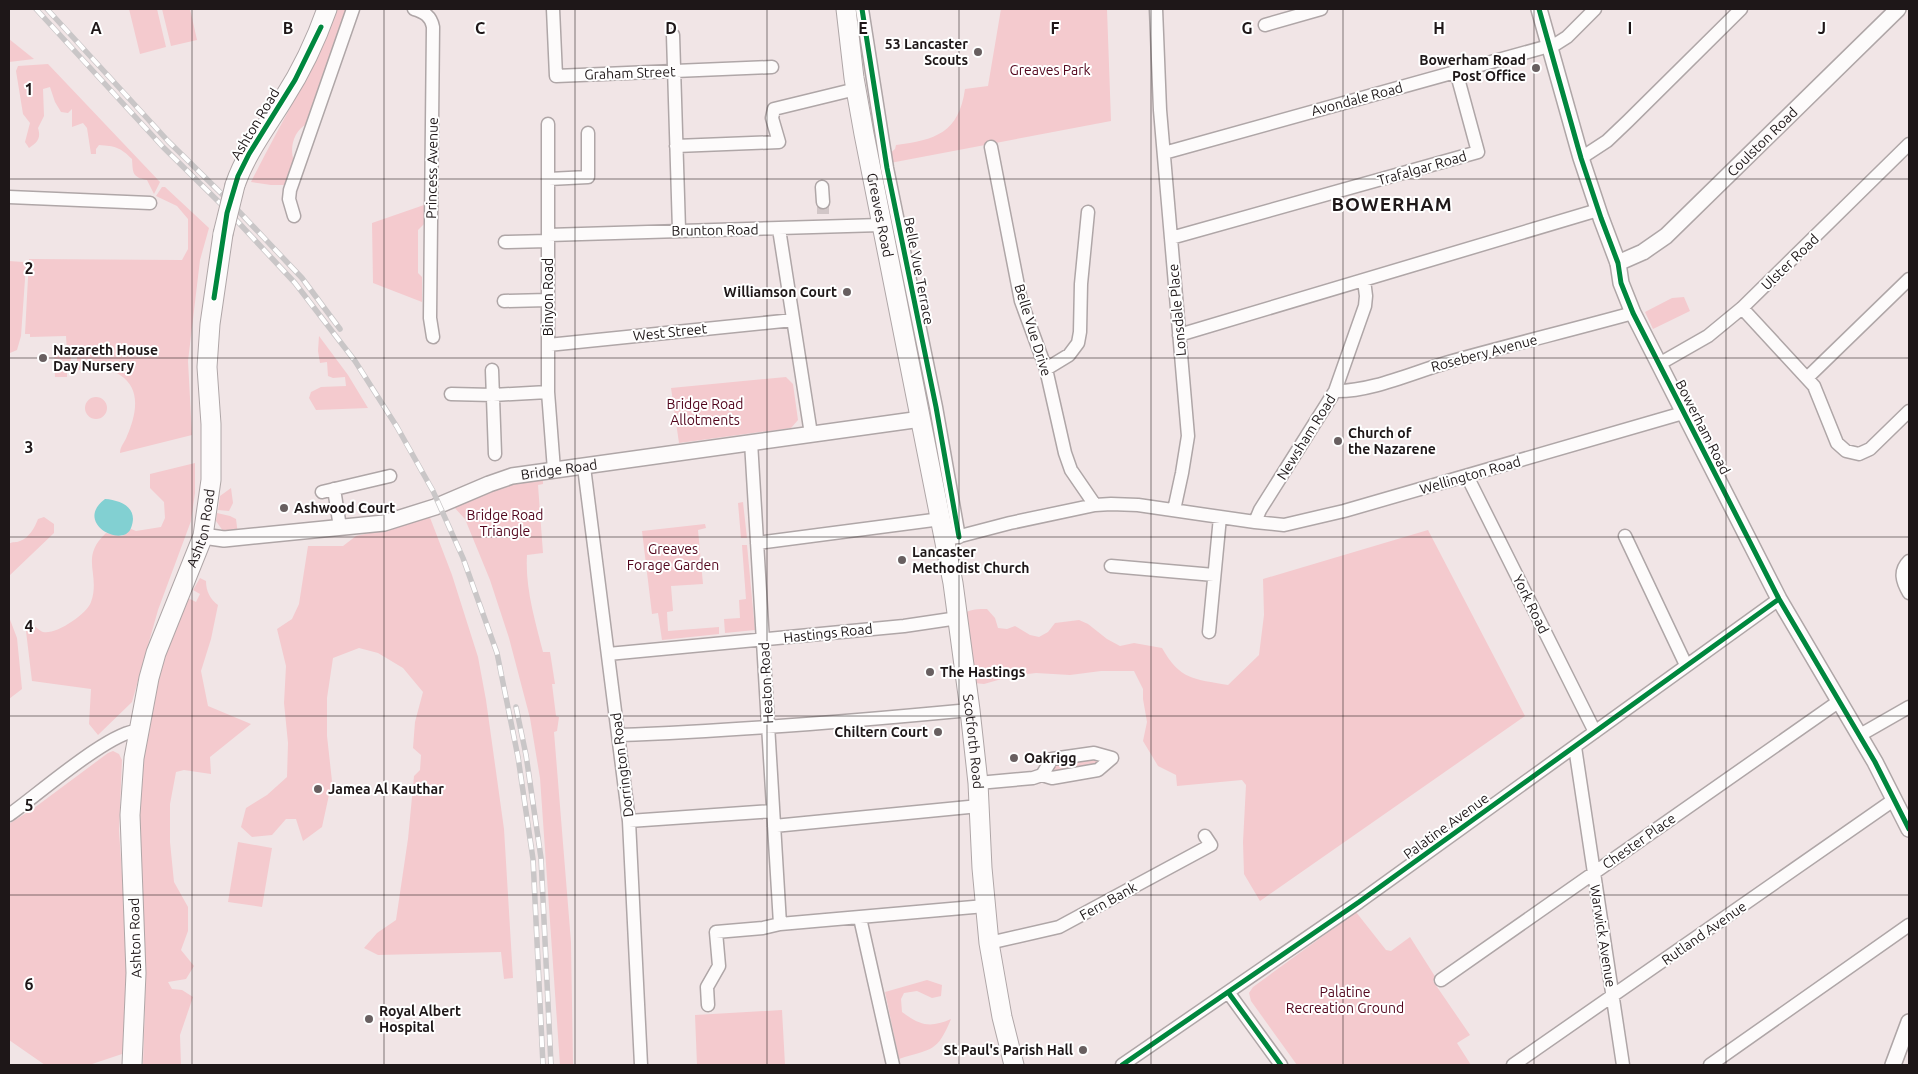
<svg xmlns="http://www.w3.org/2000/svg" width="1918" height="1074" font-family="Ubuntu,sans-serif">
  <rect width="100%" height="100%" fill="#f1e5e6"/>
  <!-- green -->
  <path fill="#f4cace" d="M129,9H157L166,47L140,54Z
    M162,9H190L197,40L171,46Z
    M336,9H346L307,124C294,130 289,148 294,161L286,185H271L251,182C280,124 314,69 336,9Z
    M1001,9H1107L1111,121L890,163L889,154L895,149L896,145C935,140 959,133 965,89L988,86Z
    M9,39L34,59L9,62Z
    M48,64L160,182L154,194L147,180C132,177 133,173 132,159C120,147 115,146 99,145L96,149V154H91L87,128L83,123L72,127V109L68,113L61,112L55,102L50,87L43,89L44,116L38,128C41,138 38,142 29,148L25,142L30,123L23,114L16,71L18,66Z
    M162,187H165L209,228L200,260L188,361L192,435L120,453C120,446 125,442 127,436C136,415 142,389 120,375C107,366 94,366 79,370L77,368V355H71L70,368L67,373V377H55L54,351H67L66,336L30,337V334H25L29,259L182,260L188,249V219L177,206L156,196Z
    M424,205V224L418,230V273L422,277V302L373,283L372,223Z
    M9,261L23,262L26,265L21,336L17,350L10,353L9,356Z
    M1684,297L1690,311L1653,329L1645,312L1672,298Z
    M319,336L348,375L368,408L316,410L309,398L311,392L321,387L346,386L345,377L333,378L328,376L327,362L320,363L318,351Z
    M786,377L793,384L798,420L791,428L679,443L671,388Z
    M85 408a11 11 0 1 1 22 0a11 11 0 1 1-22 0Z
    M195,463V493L191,521L158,610L132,702L98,735L89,724L91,689L32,681L26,631L33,625C36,627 40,631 43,632C56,635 87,614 91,602C101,574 79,558 106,533L122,536L131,529L136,531L161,527L165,518L164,502L150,488V474Z
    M534,480H543V484L538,485L543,553L527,555C525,588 535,620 543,652H550L555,684H552L556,716L559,717L557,731L554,732L571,942L573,1065H560L540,778L530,718L509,638L490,580L465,519L453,506L505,482Z
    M231,488L233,503L229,511L218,510L220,496Z
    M743,502L747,538H741L738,503Z
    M217,513L230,516L236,519L238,535L223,531L216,521Z
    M429,515L452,575L478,657L486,700L504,829L513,978L504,979L501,952L378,955L364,948L377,933L396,920L408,839L414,776L420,770L421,755L413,748L415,722L423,692L403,668L378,653L359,648L333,658L327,698V736L332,781L322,827L303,841L296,819H286L272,835L252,837L241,827L246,808L267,795L287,777L288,743L284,703L286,666L277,629L292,619L299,604L308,546H343L356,536L405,525Z
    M44,517L54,524V533L9,576V544C13,541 16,543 20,541C29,538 35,527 38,519Z
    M705,524L706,528L698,530L703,584L671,586L673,611L667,612L668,631L719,627V634L662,640L658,613L652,614L642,531Z
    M1428,530L1525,716L1260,901L1244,874L1243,842L1246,785L1242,780L1177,786L1176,775L1158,766L1143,741L1147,722L1143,699V689L1134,671H1101L1070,675L1036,673L1012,676L984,684L974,683L964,613C972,609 978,609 987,609L995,618L998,628L1007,629L1015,626L1030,635L1039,637L1048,632L1055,623L1079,620L1088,624L1107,639L1120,646L1134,643L1162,648C1180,680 1194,679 1228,685L1259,655L1264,615L1263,579Z
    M742,545H747L755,630L725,633L724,619L740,618L739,600L746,599Z
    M200,578L206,581C206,591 210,599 218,605L211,639L201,671L208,706L251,724L210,757L211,774L184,770L176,772L170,804V842L174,882L188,907V931L181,950L194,966L186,979L168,982L172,989L182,990L193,997L180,1035L181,1065H143C144,1030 146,994 145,959C145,934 140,908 140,883C137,783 144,689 188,598L196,602L200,594L193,590Z
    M9,617L17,638L22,689L9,699Z
    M113,751L119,754L122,760L119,831L127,946L125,1053L89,1065H45L9,1040V824L34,808L108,753Z
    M1093,757L1100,761L1095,766L1058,773L1051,769L1056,762Z
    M238,842L272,848L262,907L228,902Z
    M1356,912L1386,950L1391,951L1410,937L1436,978L1433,981L1470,1035L1457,1043L1471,1065H1297L1251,1001L1249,993L1253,987Z
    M927,980L942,985L941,996L932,998L917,991L904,993L901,999L902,1012C921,1026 930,1028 951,1019C937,1053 932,1048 899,1059L885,992Z
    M782,1010L785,1065H697L695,1015Z"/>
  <!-- water -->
  <path fill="#82d0d2" d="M105,499C121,500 139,508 131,528C123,549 73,523 105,499Z"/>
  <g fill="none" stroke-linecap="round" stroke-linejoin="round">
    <!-- minor-tunnel -->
    <path stroke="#d1c6c7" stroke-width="12" stroke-dasharray="12 6" stroke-linecap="butt" d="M823,202V215"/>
    <!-- minor casing -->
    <g stroke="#afa6a7" stroke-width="15">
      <path id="minor" d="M414,9C424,12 431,16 433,27L430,318L433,337
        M553,9L556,76L772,67
        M862,9L887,168L936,407L959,537
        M1156,9L1160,110L1188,436L1182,473L1174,510
        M1265,25L1321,9
        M673,35L679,230
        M548,124V392L554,470
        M676,146L779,142L772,118L774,109L856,89
        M991,147L1021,301L1046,369L1065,453L1071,470L1095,505
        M1164,153L1556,44L1567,37L1595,9
        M1581,158L1607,141L1628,121L1741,9
        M549,179L588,177V133
        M822,187L823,202
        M9,197L150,203
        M294,216L289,199L290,190L353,9
        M779,229L811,434
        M548,235L881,225
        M1171,238L1478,152L1456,71
        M505,242L548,241
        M504,301L548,300
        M1742,308L1814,386L1837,443L1846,451L1859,454L1870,449L1909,411
        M1179,335L1598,210
        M548,345L793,320
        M1659,364L1708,336L1742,308L1909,144
        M1046,369L1069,355L1078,343L1080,332L1081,284L1088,212
        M492,370L495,454
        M1808,377L1909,279
        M1335,391C1371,392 1414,372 1449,362C1510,345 1571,330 1633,313
        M451,394L493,395L548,392
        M751,442L780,924
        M584,467L629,821L641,1065
        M1467,476L1595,732
        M334,489L340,527
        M322,492L390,476
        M1255,522L1284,525L1344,511L1683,413
        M1625,536L1686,665
        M945,540L1010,523L1095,505L1111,504L1138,505L1255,522L1260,510L1335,391L1365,306L1366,296L1364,280
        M757,543L941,519
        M1909,561C1899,571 1902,581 1909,593
        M1111,566L1214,575
        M1209,632L1220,517
        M608,654L904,626L958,618
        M619,735C736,731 854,721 970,710
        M1860,735L1909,707
        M1575,747L1623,1065
        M978,783L1033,778L1042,775L1052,778L1098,770L1112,758L1094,753L1052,759L1042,775
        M9,815C34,798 113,728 139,731
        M629,821L773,811
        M774,826L979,806
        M860,918L893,1065
        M989,943L1059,927L1211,845L1205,836
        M1441,980L1838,702
        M1228,992L1281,1065
        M708,1005L707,987L719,966L716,932L763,928L780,924L985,906
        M1122,1065L1359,902L1779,599
        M1513,1065L1895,799
        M1710,1065L1909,925"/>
    </g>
    <!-- tertiary casing -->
    <g stroke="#afa6a7" stroke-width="18">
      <g id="tertiary">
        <path d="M1539,9L1581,158L1601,218L1618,263L1621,283L1633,313L1779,599L1875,762L1909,829"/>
        <path id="s1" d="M1618,263L1643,252L1666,236L1898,9"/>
        <path id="s2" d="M203,536L224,539L384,523L435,507L489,484L512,476L921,419"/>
        <path d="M1893,1065L1909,1022"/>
      </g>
    </g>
    <!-- primary casing -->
    <g stroke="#afa6a7" stroke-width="21">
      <g id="primary">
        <path id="s3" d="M846,9L854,78L864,134L953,583L970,710L978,783L982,868L989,943L1002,1017L1014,1065"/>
        <path d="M235,185C246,153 267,126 284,98C302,70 316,40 327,9"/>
        <path id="s4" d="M132,1065L136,973L130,815L134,758L149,678L156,653L203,536L211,480V424L207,367L210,324L223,234"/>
      </g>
    </g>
    <!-- minor -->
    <use href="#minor" stroke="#fdfbfb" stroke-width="12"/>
    <!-- tertiary -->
    <use href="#tertiary" stroke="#fdfbfb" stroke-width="15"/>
    <!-- primary -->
    <use href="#primary" stroke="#fdfbfb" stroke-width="19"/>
    <!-- rail casing -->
    <g stroke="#c9c6c7" stroke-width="5.5">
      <path id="rail" d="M36,9L163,147L224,207L295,283L355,361L397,427L433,491L463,558L497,653L518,757L533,859L543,1065
        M47,9L168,141L230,202L302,278L340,329
        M516,707L526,755L541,858L551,1065"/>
    </g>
    <!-- rail -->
    <use href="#rail" stroke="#fff" stroke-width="4" stroke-dasharray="11" stroke-linecap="butt"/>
    <!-- primary-bridge casing -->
    <g stroke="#afa6a7" stroke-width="21" stroke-linecap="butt">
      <path id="primary-bridge" d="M223,234L235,185"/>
    </g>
    <!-- primary-bridge -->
    <use href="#primary-bridge" stroke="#fdfbfb" stroke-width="19"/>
    <!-- cycleway casing -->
    <g stroke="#fff" stroke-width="8">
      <path id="cycleway" d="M862,9L887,168L936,407L959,537
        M1539,9L1581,158L1601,218L1618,263L1621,283L1633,313L1779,599L1875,762L1909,829
        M214,298L227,213L238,176L249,154L295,80L321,27
        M1228,992L1281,1065
        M1122,1065L1359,902L1779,599"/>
    </g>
    <!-- cycleway -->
    <use href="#cycleway" stroke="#00873e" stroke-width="5"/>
  </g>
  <!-- grid -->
  <path fill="none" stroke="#1e1718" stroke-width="1" stroke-opacity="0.55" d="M192,9V1065M384,9V1065M575,9V1065M767,9V1065M959,9V1065M1151,9V1065M1343,9V1065M1534,9V1065M1726,9V1065M9,179H1909M9,358H1909M9,537H1909M9,716H1909M9,895H1909"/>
  <!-- markers -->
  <g fill="#685f60" stroke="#fff" stroke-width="2">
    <circle cx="978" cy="52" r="5"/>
    <circle cx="1536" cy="68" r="5"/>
    <circle cx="847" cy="292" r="5"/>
    <circle cx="43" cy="358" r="5"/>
    <circle cx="1338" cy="441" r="5"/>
    <circle cx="284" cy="508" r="5"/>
    <circle cx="902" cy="560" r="5"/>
    <circle cx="930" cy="672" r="5"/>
    <circle cx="938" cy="732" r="5"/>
    <circle cx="1014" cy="758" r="5"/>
    <circle cx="318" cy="789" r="5"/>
    <circle cx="369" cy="1019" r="5"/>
    <circle cx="1083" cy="1050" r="5"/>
  </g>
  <g text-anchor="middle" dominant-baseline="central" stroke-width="4" stroke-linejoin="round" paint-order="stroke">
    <!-- poi labels -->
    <g font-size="14" font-weight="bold" fill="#1e1718" stroke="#fff" text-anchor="start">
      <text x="968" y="44" text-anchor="end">53 Lancaster<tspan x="968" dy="16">Scouts</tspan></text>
      <text x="1526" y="60" text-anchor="end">Bowerham Road<tspan x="1526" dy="16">Post Office</tspan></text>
      <text x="837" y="292" text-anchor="end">Williamson Court</text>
      <text x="53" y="350">Nazareth House<tspan x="53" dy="16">Day Nursery</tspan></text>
      <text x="1348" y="433">Church of<tspan x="1348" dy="16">the Nazarene</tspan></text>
      <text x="294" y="508">Ashwood Court</text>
      <text x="912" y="552">Lancaster<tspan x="912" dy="16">Methodist Church</tspan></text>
      <text x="940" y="672">The Hastings</text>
      <text x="928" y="732" text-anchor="end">Chiltern Court</text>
      <text x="1024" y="758">Oakrigg</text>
      <text x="328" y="789">Jamea Al Kauthar</text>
      <text x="379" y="1011">Royal Albert<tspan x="379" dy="16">Hospital</tspan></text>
      <text x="1073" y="1050" text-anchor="end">St Paul's Parish Hall</text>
    </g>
    <!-- park labels -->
    <g font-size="14" fill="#52051c" stroke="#fff">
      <text x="1050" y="70">Greaves Park</text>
      <text x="705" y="404">Bridge Road<tspan x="705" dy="16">Allotments</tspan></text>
      <text x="505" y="515">Bridge Road<tspan x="505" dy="16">Triangle</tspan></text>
      <text x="673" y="549">Greaves<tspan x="673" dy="16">Forage Garden</tspan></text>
      <text x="1345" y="992">Palatine<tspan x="1345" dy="16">Recreation Ground</tspan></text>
    </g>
    <!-- street labels -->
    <g font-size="14" fill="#1e1718" stroke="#fff">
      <text transform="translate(630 73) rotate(-2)">Graham Street</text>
      <text transform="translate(1357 99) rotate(-15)">Avondale Road</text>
      <text transform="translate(255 124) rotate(-59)">Ashton Road</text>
      <text stroke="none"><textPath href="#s1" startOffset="190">Coulston Road</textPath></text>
      <text transform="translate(432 168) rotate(-89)">Princess Avenue</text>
      <text transform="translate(1422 168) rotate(-16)">Trafalgar Road</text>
      <text stroke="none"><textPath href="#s3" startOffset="209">Greaves Road</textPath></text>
      <text transform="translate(715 230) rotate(-1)">Brunton Road</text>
      <text transform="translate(1790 262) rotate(-44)">Ulster Road</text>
      <text transform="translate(919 271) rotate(79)">Belle Vue Terrace</text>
      <text transform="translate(548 297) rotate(-90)">Binyon Road</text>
      <text transform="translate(1177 310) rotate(-95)">Lonsdale Place</text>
      <text transform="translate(1033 330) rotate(73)">Belle Vue Drive</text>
      <text transform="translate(670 332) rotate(-6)">West Street</text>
      <text transform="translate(1484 353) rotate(-15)">Rosebery Avenue</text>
      <text transform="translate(1703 427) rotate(63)">Bowerham Road</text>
      <text transform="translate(1306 437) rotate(-58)">Newsham Road</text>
      <text stroke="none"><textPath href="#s2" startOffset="366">Bridge Road</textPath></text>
      <text transform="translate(1470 475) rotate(-16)">Wellington Road</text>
      <text stroke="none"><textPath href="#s4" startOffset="548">Ashton Road</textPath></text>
      <text transform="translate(1531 604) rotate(64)">York Road</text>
      <text transform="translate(828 633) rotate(-6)">Hastings Road</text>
      <text transform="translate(766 683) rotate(-93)">Heaton Road</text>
      <text stroke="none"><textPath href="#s3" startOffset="744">Scotforth Road</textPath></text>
      <text transform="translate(622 765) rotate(-97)">Dorrington Road</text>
      <text transform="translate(1446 826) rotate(-36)">Palatine Avenue</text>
      <text transform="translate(1639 841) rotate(-35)">Chester Place</text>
      <text transform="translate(1108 901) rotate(-29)">Fern Bank</text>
      <text transform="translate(1704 933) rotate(-35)">Rutland Avenue</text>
      <text transform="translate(1603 936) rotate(81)">Warwick Avenue</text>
      <text transform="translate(135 938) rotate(-92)">Ashton Road</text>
    </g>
    <!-- district labels -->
    <g font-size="19" font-weight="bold" letter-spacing="1" fill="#1e1718" stroke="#fff">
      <text x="1392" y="204">BOWERHAM</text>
    </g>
  </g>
  <g font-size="16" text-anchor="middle" font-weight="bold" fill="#1e1718" stroke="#fff" stroke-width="4" stroke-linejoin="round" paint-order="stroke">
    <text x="96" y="34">A</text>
    <text x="288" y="34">B</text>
    <text x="480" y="34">C</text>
    <text x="671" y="34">D</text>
    <text x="863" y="34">E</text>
    <text x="1055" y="34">F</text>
    <text x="1247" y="34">G</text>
    <text x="1439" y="34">H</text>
    <text x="1630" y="34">I</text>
    <text x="1822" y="34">J</text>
    <text x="29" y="95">1</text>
    <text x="29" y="274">2</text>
    <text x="29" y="453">3</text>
    <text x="29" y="632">4</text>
    <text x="29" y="811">5</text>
    <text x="29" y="990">6</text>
  </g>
  <!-- border -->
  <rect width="1918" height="1074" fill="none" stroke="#1e1718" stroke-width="20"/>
</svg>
